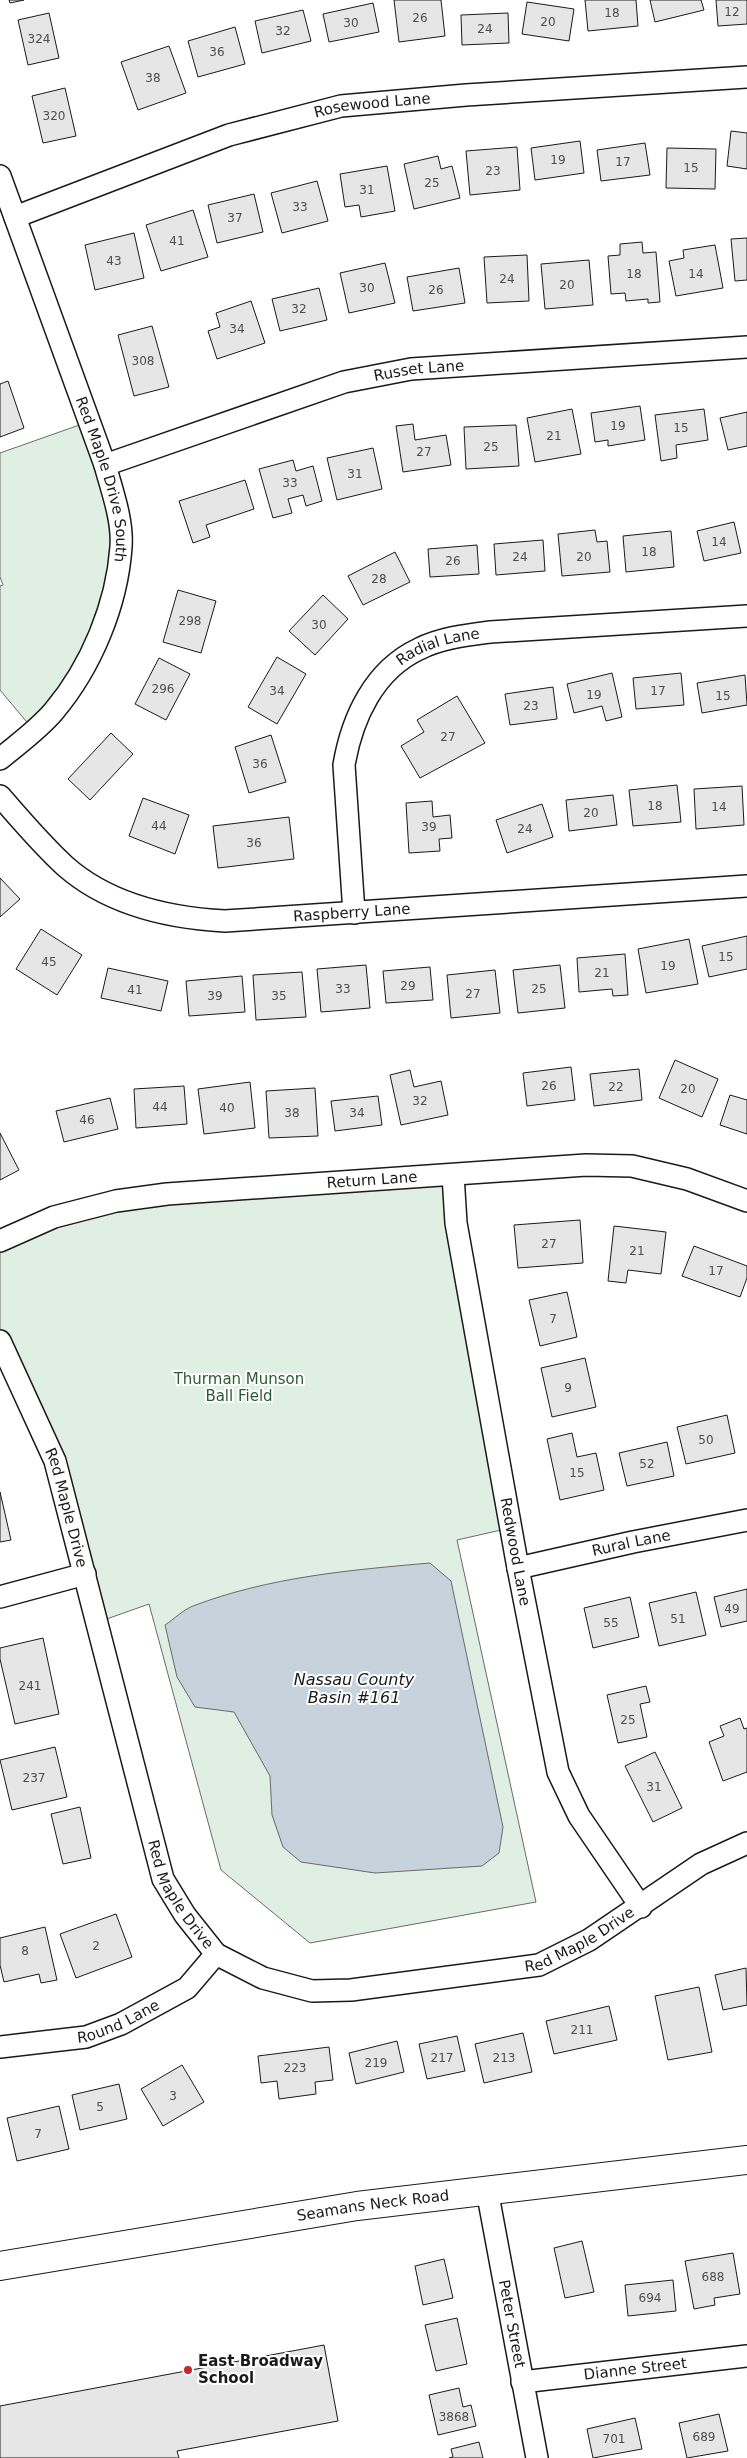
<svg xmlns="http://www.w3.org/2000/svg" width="747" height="2458" font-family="'DejaVu Sans',sans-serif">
  <rect width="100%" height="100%" fill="#fff"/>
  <!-- green -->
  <path fill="#e0efe3" stroke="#6a6a6a" d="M85,423L118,544L99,629L49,710L31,727L0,690V586L3,585L0,577V453Z
    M449,1180L510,1528L457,1540L536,1902L310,1943L221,1870L149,1604L101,1621L0,1331V1246L115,1207Z"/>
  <!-- water -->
  <path fill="#c6d2dc" stroke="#6a6a6a" d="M430,1563L451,1581L503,1827L499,1853L482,1866L375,1873L301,1862L283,1847L272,1815L270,1776L234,1712L195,1707L177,1677L165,1625C174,1619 183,1610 193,1606C269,1577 350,1570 430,1563Z"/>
  <!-- building -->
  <path fill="#e6e6e6" stroke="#1a1a1a" d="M9,0H24L10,3Z
    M394,0H441L445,36L399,42Z
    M585,0H636L638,26L588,31Z
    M650,0H701L704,10L655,22Z
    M716,0H747V24L718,26Z
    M527,2L574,9L569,41L522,34Z
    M373,3L379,32L329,42L323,14Z
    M303,10L311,41L262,53L255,21Z
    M49,13L59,58L28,65L18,20Z
    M508,13L509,43L462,45L461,15Z
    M235,27L245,64L198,77L188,41Z
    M169,46L186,93L138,110L121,62Z
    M65,88L76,136L43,143L32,96Z
    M731,131L747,133V169L727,166Z
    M580,141L584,173L535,180L531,148Z
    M645,143L650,175L601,181L597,150Z
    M517,147L520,190L470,195L466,151Z
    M667,148L716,149L715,189L666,188Z
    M438,156L441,169L452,166L460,198L414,209L404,164Z
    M387,166L395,211L361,217L359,205L345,207L340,174Z
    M317,181L328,221L282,233L271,193Z
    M254,194L263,232L217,243L208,205Z
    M193,210L208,257L161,271L146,225Z
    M134,233L144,278L95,290L85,245Z
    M747,238V280L735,281L731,239Z
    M642,242L643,253L656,252L660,302L648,303V299L626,301L625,293L611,294L608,256L620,255V244Z
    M715,245L723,288L676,296L669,261L684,258L683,250Z
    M527,255L529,301L487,303L484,257Z
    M589,260L593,305L545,309L541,264Z
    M385,263L395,303L349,313L340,273Z
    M459,268L465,303L413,311L407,277Z
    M319,288L327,320L280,331L272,299Z
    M251,301L265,343L217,359L208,331L220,327L216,313Z
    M152,326L169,387L134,396L118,335Z
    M8,381L24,428L0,437V384Z
    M640,406L645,440L608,446V440L595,442L591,413Z
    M572,409L581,454L535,462L527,418Z
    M704,409L708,440L676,445L677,458L661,461L655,415Z
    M747,412V446L728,450L720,418Z
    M413,424L415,440L446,435L451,465L403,472L396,426Z
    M516,425L519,466L466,469L464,427Z
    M373,448L382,489L337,500L327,458Z
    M293,460L296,471L313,466L322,501L306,506L303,495L288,499L292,513L273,518L259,469Z
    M245,480L254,509L206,525L210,537L193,543L179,501Z
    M734,522L741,553L704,561L697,531Z
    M595,530L597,542L607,541L610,572L562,576L558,534Z
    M671,531L674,567L626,572L623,536Z
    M543,540L545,571L496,575L494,544Z
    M477,545L479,574L430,577L428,549Z
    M395,552L410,582L363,605L348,576Z
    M178,590L216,601L201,653L163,642Z
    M323,595L348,619L315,655L289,631Z
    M277,657L306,674L277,724L248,707Z
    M159,658L190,674L166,720L135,704Z
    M612,673L622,717L606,721L602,706L574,713L567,684Z
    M681,673L684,705L636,709L633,678Z
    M745,675L747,705L702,713L697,683Z
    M553,687L557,719L510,725L505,694Z
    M457,696L485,743L420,778L401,746L424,732L417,720Z
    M111,733L133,754L90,800L68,779Z
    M271,735L286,782L249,793L235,747Z
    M677,785L681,822L633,826L629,790Z
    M742,786L744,825L696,829L694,789Z
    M613,795L617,825L569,831L566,800Z
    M143,798L189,815L175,854L129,836Z
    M432,801L433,817L450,815L452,838L439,839L440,851L409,853L406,803Z
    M542,804L553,837L507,853L496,820Z
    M289,817L294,859L218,868L213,826Z
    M0,878L20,899L0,917Z
    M41,929L82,955L57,995L16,969Z
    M747,936V969L709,977L702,946Z
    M689,939L698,984L646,993L638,949Z
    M625,954L628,995L613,996L612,989L579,992L577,958Z
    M366,965L370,1008L321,1012L317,969Z
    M560,965L565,1008L518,1013L513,970Z
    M430,967L433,1000L386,1003L383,971Z
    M108,968L168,981L161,1011L101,998Z
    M495,970L500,1013L451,1018L447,975Z
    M302,972L306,1017L256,1020L253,975Z
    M242,976L245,1012L189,1016L186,981Z
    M675,1060L718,1079L702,1117L659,1098Z
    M571,1067L575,1100L527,1106L523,1073Z
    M639,1069L642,1100L594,1106L590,1074Z
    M410,1070L414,1087L441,1081L448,1115L401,1125L390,1075Z
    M250,1082L255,1128L204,1134L198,1089Z
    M184,1086L187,1124L136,1128L134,1089Z
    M315,1088L318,1136L269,1138L266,1091Z
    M730,1095L747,1100V1134L720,1125Z
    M378,1096L382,1125L335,1131L331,1101Z
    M110,1098L118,1129L64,1142L56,1111Z
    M0,1133L19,1170L0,1180Z
    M580,1220L583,1263L518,1268L514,1225Z
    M614,1226L666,1232L661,1274L628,1270L626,1283L608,1281Z
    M694,1246L747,1266V1278L740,1297L682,1276Z
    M567,1292L577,1337L540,1346L529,1300Z
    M585,1358L596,1407L552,1417L541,1368Z
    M727,1415L735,1453L686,1464L677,1427Z
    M572,1433L577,1457L596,1453L604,1490L560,1500L547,1439Z
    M667,1442L674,1476L627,1486L619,1453Z
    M0,1492L11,1540L0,1542Z
    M747,1589V1621L721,1627L714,1597Z
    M696,1592L706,1635L659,1646L649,1603Z
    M630,1597L639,1637L593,1648L584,1608Z
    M43,1638L59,1714L15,1724L0,1659V1648Z
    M646,1686L650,1702L640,1704L647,1737L618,1743L607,1695Z
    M740,1718L744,1729L747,1728V1772L723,1781L709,1742L724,1736L720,1726Z
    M55,1747L67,1797L12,1810L0,1760Z
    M655,1752L682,1808L653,1822L625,1766Z
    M80,1807L91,1858L63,1864L51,1814Z
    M116,1914L132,1957L76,1978L60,1934Z
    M45,1927L57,1980L41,1983L39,1974L4,1982L0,1965V1938Z
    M746,1968L747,2005L723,2010L715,1975Z
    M699,1987L712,2052L668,2060L655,1996Z
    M609,2006L617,2040L554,2054L546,2021Z
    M523,2033L532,2072L484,2083L475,2044Z
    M457,2036L465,2071L427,2079L419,2044Z
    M397,2041L404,2072L356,2084L349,2053Z
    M329,2047L333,2080L315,2082L316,2094L279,2099L277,2081L261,2083L258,2056Z
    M182,2065L204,2102L163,2126L141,2089Z
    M119,2084L127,2119L80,2130L72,2095Z
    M59,2106L69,2149L17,2161L7,2118Z
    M582,2241L594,2292L565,2298L554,2248Z
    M733,2253L740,2294L714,2298L715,2305L694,2309L685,2261Z
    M444,2259L453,2298L423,2305L415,2266Z
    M673,2280L676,2311L628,2316L625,2285Z
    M457,2318L467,2364L436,2371L425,2325Z
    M324,2345L338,2421L177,2451L179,2458H0V2406Z
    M459,2388L463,2407L471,2405L476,2426L438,2435L429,2395Z
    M719,2414L728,2451L687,2458L679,2423Z
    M635,2418L642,2449L593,2458L587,2429Z
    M479,2442L483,2458H449L453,2457L451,2449Z"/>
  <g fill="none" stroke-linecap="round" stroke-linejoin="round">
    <!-- street casing -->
    <g stroke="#1a1a1a" stroke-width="24">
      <g id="street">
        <path id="s1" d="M0,176L105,465C112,491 123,520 121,547C117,605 91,667 54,711C39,729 18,744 0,759"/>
        <path id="s2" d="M15,217L229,135L341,106L466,95L747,77"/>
        <path id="s3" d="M105,465L344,382L411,369L747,347"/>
        <path id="s4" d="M0,796C21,820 41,844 65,866C108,904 169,918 225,921L747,886"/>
        <path id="s5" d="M354,913L344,765C352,718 374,670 419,649C441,638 467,635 490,632L747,616"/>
        <path id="s6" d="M453,1175L456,1223L518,1568L558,1772L579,1816L641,1907"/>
        <path id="s7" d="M0,1241L54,1217L116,1201L167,1194L586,1165L632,1166L687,1179L747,1201"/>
        <path id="s8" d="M0,1341L55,1461L163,1879L185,1915L216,1954L263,1978L312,1991L351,1990L539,1965L589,1940L701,1864L747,1843"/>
        <path id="s9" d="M518,1568L633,1542L747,1520"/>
        <path d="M0,1597L85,1574"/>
        <path id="s10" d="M0,2047L86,2037L121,2024L187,1988L216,1954"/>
        <path id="s11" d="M487,2190L537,2458"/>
        <path id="s12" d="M522,2382L747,2356"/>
      </g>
    </g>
    <!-- secondary casing -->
    <g stroke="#1a1a1a" stroke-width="30">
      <g id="secondary">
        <path id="s13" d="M0,2266L357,2206L747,2160"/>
      </g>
    </g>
    <!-- street -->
    <use href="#street" stroke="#fff" stroke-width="21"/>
    <!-- secondary -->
    <use href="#secondary" stroke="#fff" stroke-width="28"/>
  </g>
  <!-- markers -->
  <circle fill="#c62828" stroke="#fff" stroke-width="2" cx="188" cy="2370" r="5"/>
  <g text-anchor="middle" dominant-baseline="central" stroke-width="4" stroke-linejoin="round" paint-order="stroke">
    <!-- number labels -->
    <g font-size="12" fill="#4d4d4d">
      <text x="732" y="12">12</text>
      <text x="612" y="13">18</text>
      <text x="420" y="18">26</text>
      <text x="548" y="22">20</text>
      <text x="351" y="23">30</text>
      <text x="485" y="29">24</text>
      <text x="283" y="31">32</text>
      <text x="39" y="39">324</text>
      <text x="217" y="52">36</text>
      <text x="153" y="78">38</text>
      <text x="54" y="116">320</text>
      <text x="558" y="160">19</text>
      <text x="623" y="162">17</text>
      <text x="691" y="168">15</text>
      <text x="493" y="171">23</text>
      <text x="432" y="183">25</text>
      <text x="367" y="190">31</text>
      <text x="300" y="207">33</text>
      <text x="235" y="218">37</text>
      <text x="177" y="241">41</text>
      <text x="114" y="261">43</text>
      <text x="634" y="274">18</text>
      <text x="696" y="274">14</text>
      <text x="507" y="279">24</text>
      <text x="567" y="285">20</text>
      <text x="367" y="288">30</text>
      <text x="436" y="290">26</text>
      <text x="299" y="309">32</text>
      <text x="237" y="329">34</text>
      <text x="143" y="361">308</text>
      <text x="618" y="426">19</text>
      <text x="681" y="428">15</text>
      <text x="554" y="436">21</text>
      <text x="491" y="447">25</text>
      <text x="424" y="452">27</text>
      <text x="355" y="474">31</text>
      <text x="290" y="483">33</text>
      <text x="719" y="542">14</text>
      <text x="649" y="552">18</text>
      <text x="520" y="557">24</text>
      <text x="584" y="557">20</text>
      <text x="453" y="561">26</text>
      <text x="379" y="579">28</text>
      <text x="190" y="621">298</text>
      <text x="319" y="625">30</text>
      <text x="163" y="689">296</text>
      <text x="277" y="691">34</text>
      <text x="658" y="691">17</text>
      <text x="594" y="695">19</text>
      <text x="723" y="696">15</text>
      <text x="531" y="706">23</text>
      <text x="448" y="737">27</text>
      <text x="260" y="764">36</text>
      <text x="655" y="806">18</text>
      <text x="719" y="807">14</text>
      <text x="591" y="813">20</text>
      <text x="159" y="826">44</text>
      <text x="429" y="827">39</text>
      <text x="525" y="829">24</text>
      <text x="254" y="843">36</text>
      <text x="726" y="957">15</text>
      <text x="49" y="962">45</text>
      <text x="668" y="966">19</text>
      <text x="602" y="973">21</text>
      <text x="408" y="986">29</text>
      <text x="343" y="989">33</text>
      <text x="539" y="989">25</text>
      <text x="135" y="990">41</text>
      <text x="473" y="994">27</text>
      <text x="215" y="996">39</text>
      <text x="279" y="996">35</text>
      <text x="549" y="1086">26</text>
      <text x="616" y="1087">22</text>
      <text x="688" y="1089">20</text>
      <text x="420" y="1101">32</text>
      <text x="160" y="1107">44</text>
      <text x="227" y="1108">40</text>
      <text x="292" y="1113">38</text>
      <text x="357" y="1113">34</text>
      <text x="87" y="1120">46</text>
      <text x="549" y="1244">27</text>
      <text x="637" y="1251">21</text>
      <text x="716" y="1271">17</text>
      <text x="553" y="1319">7</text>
      <text x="568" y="1388">9</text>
      <text x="706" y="1440">50</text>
      <text x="647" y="1464">52</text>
      <text x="577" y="1473">15</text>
      <text x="732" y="1609">49</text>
      <text x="678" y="1619">51</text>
      <text x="611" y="1623">55</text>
      <text x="30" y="1686">241</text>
      <text x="628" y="1720">25</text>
      <text x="34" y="1778">237</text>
      <text x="654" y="1787">31</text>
      <text x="96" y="1946">2</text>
      <text x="25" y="1951">8</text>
      <text x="582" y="2030">211</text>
      <text x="442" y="2058">217</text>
      <text x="504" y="2058">213</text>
      <text x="376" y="2063">219</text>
      <text x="295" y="2068">223</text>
      <text x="173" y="2096">3</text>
      <text x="100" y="2107">5</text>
      <text x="38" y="2134">7</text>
      <text x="713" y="2277">688</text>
      <text x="650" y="2298">694</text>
      <text x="454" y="2417">3868</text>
      <text x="704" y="2437">689</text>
      <text x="614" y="2439">701</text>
    </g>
    <!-- street labels -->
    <g font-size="15" fill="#1a1a1a" stroke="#fff">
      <text stroke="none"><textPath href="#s2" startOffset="376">Rosewood Lane</textPath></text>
      <text stroke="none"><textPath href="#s3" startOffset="329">Russet Lane</textPath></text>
      <text stroke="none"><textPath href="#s1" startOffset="321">Red Maple Drive South</textPath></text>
      <text stroke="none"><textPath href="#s5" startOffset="311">Radial Lane</textPath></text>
      <text stroke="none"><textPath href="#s4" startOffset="395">Raspberry Lane</textPath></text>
      <text stroke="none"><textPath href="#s7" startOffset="380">Return Lane</textPath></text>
      <text stroke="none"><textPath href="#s8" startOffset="180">Red Maple Drive</textPath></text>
      <text stroke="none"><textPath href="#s9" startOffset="116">Rural Lane</textPath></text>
      <text stroke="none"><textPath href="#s6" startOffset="382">Redwood Lane</textPath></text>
      <text stroke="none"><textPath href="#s8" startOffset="585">Red Maple Drive</textPath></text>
      <text stroke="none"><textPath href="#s8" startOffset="1035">Red Maple Drive</textPath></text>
      <text stroke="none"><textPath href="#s10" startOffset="122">Round Lane</textPath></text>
      <text stroke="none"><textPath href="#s13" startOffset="378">Seamans Neck Road</textPath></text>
      <text stroke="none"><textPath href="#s11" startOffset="136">Peter Street</textPath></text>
      <text stroke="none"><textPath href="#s12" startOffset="114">Dianne Street</textPath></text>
    </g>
    <!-- park labels -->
    <g font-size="15" fill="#2b5a34" stroke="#fff">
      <text x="239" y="1379">Thurman Munson<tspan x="239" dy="17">Ball Field</tspan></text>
    </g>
    <!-- poi labels -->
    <g font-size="15" font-weight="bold" fill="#1a1a1a" stroke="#fff" text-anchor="start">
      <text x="198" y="2361">East Broadway<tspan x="198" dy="17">School</tspan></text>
    </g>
    <!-- water labels -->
    <g font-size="16" font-style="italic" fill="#1a1a1a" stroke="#fff">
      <text x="354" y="1679">Nassau County<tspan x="354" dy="18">Basin #161</tspan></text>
    </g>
  </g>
</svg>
